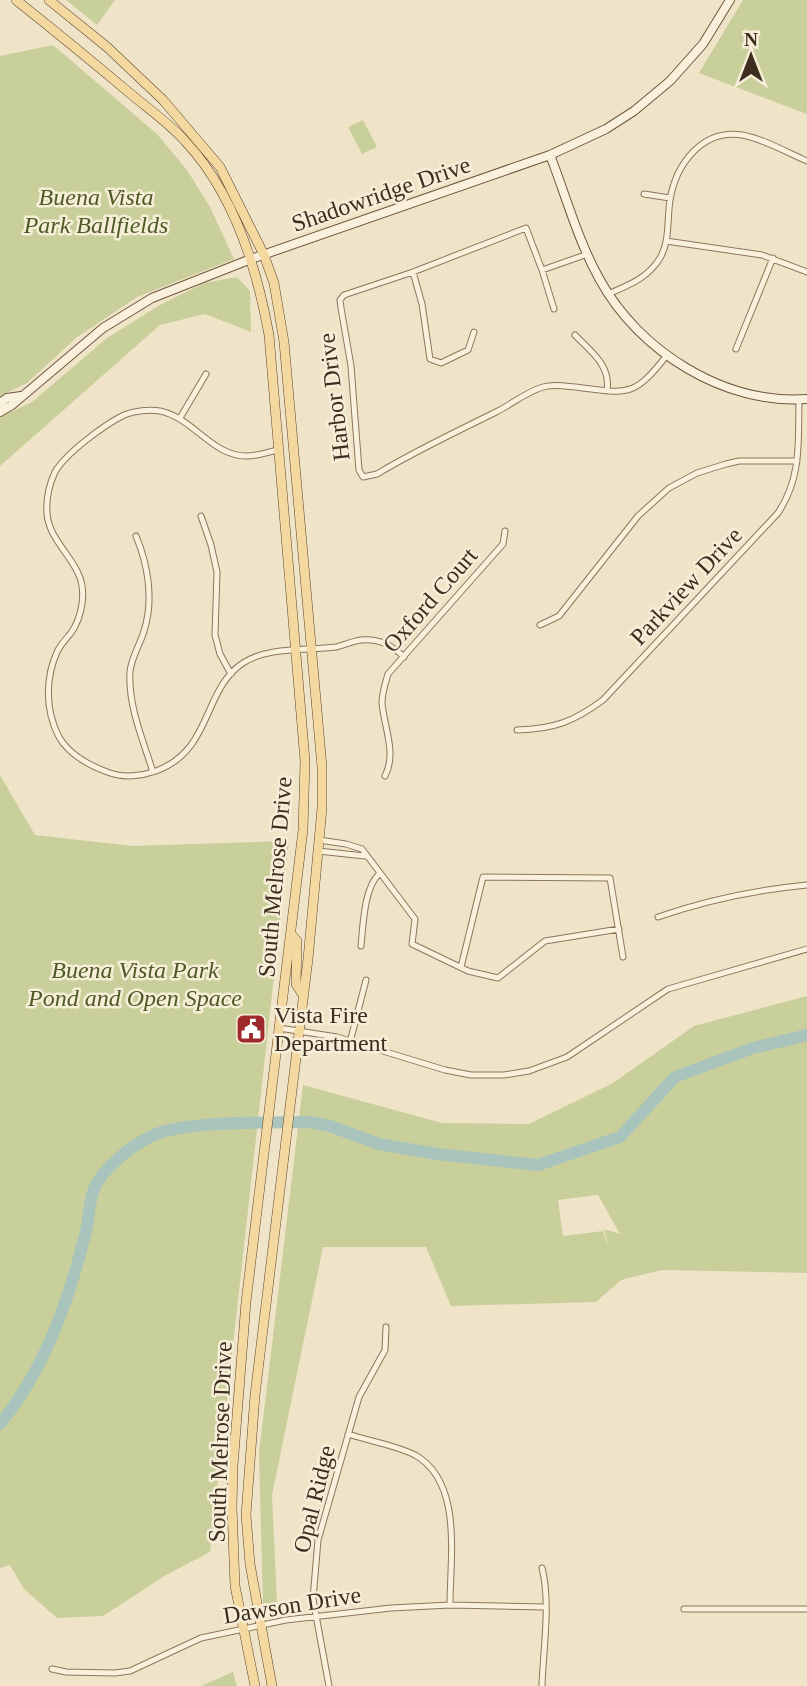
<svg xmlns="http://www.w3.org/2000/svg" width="807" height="1686" font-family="'Times New Roman',serif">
  <rect width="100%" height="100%" fill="#f0e4c8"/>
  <!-- green -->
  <path fill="#c9cf9b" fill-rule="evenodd" d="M66,0H115L97,25Z
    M743,0H807V114L699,73Z
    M53,45L157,134L187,170L210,207L234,259L137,297L76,338L27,383L0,396V56Z
    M363,120L377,147L362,154L348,127Z
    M237,277L250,291L251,332L205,314L160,325L0,466V417L32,402L107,338L160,305L204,283Z
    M0,775L35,835L132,846L289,841L210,1552L166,1575L103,1616L57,1618L24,1589L10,1565L0,1568Z
    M807,996V1273L662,1270L621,1280L596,1302L451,1306L426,1247H323L272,1495L277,1603H263L259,1453L303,1085L442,1123L529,1124L613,1083L694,1026ZM598,1195L620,1234L604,1229L609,1247L603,1231L563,1236L558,1200Z
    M233,1672L237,1686H201Z"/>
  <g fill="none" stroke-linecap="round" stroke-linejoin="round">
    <!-- river -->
    <path stroke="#a9c4bc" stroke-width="12" d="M0,1424C45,1369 69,1300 86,1231C89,1218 89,1202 94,1189C102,1169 132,1145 152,1136C185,1120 271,1123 310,1122L330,1126L379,1144L437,1154L538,1165L620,1137L675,1077L753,1048L807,1035"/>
    <!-- street casing -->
    <g stroke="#8d765c" stroke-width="7">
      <path id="street" d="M644,194L670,198
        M666,241L762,255L807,272
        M542,270L588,254
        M413,272L422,304L430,359L441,363L468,350L474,332
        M608,294C629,285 648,278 660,258C670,241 667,219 670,200C676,164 702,129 742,135C764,139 786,152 807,161
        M554,309L542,270L526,228L413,272L344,295L340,300L341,308L351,366L359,470L363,477L377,474C415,451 456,432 496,412C512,404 526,392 543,387C554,384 564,386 575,387C627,393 633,399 667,355
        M575,335C591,352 611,365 607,391
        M736,349L773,258
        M180,418L206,374
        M278,450C268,452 257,456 247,456C211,456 194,418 160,411C149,409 134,411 124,415C104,425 66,453 55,472C49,485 46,499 47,513C48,536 69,553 78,573C87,591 82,617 71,633C66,639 62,643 58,650C45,677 45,710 59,737C70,756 90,766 110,773C124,778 142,776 156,771C213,750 202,690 243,663C269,646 307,651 336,647C344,645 353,641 361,640C378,638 393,646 404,657
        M201,516L211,545L217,572L215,635L220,654L231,674
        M136,536C148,565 154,600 144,631C140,645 131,658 130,672C128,706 143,740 153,772
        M540,625L559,616L638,516L669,488L697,473L726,464L739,461H797
        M517,730C554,729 573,722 603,700L778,513C802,477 798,441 799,400
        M385,776C397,753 384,727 382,703C382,693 385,684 388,674L503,544L505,531
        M319,840L346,844L362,849L415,919L412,944L468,971L498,978L545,941L619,929
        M318,851L365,856
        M658,917C707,900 755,890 807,885
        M361,946C363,926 364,888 379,874
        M461,967L483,877L610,878L623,957
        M279,1028L337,1037L445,1070L471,1075H504L529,1071L567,1057L668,989L807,949
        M350,1042L366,980
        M348,1434C369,1441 395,1445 415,1455C463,1482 450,1557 450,1605
        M542,1568C551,1602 543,1650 542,1686
        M684,1609H807
        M52,1669L66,1672L115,1673L130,1671L201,1638L286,1620L391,1608L450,1605L545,1607
        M329,1686L313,1599L318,1540L359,1397L385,1350L386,1327"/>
    </g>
    <!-- secondary casing -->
    <g stroke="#6f573f" stroke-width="10">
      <path id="secondary" d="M550,155C566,196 578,241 600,280C639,351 724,405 807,399
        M0,403L7,398L21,396
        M0,412L12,405L103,328L152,298L251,259L550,155L606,129L634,111L670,81L703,44L730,0"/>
    </g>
    <!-- primary casing -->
    <g stroke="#5b4430" stroke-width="10">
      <path id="primary" d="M16,0C55,31 94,63 132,95C150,110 170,124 185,141C233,192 257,268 269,335L305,761L303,830L246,1302L233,1466L232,1507L235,1586L255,1686
        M49,0L107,47L163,100L220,167L264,255L274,283L284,342L322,767V808L308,959L255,1395L246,1515L250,1564L272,1686
        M291,934L297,941L296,984L303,995"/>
    </g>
    <!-- street -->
    <use href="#street" stroke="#faf1dc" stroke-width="5"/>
    <!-- secondary -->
    <use href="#secondary" stroke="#faf1dc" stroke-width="8"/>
    <!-- primary -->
    <use href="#primary" stroke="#f3d9a0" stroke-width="9"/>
  </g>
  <!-- icons -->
  <defs>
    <g id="civic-square" transform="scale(1.575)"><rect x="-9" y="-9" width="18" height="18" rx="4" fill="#9e2a2b" stroke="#f7eed8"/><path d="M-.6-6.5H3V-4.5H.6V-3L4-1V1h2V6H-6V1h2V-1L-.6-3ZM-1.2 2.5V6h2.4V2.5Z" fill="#fff"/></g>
  </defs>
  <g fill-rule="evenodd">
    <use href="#civic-square" x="251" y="1029"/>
  </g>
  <g text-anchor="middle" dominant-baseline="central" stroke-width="5" stroke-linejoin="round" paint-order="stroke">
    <!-- street labels -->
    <g font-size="24" fill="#3d2e20" stroke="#f7eed8">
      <text transform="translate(381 194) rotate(-19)">Shadowridge Drive</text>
      <text transform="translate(334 397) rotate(-97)">Harbor Drive</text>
      <text transform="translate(686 586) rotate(-47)">Parkview Drive</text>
      <text transform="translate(430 600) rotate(-49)">Oxford Court</text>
      <text transform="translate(275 877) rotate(-85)">South Melrose Drive</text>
      <text transform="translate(220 1442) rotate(-88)">South Melrose Drive</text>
      <text transform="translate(314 1499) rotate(-76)">Opal Ridge</text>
      <text transform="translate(292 1605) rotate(-9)">Dawson Drive</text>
    </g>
    <!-- park labels -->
    <g font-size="24" font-style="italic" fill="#4d5a26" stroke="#f7eed8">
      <text x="96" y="197">Buena Vista<tspan x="96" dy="28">Park Ballfields</tspan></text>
      <text x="135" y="970">Buena Vista Park<tspan x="135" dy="28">Pond and Open Space</tspan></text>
    </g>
    <!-- poi labels -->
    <g font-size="24" fill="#3d2e20" stroke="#f7eed8" text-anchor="start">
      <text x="274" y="1015">Vista Fire<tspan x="274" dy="28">Department</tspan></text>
    </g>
  </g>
  <!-- north arrow -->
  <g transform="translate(751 56)" stroke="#f7eed8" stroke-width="5" paint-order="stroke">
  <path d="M0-5L12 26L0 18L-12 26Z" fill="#3d2e20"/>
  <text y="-10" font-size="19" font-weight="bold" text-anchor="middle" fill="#3d2e20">N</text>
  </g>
</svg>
